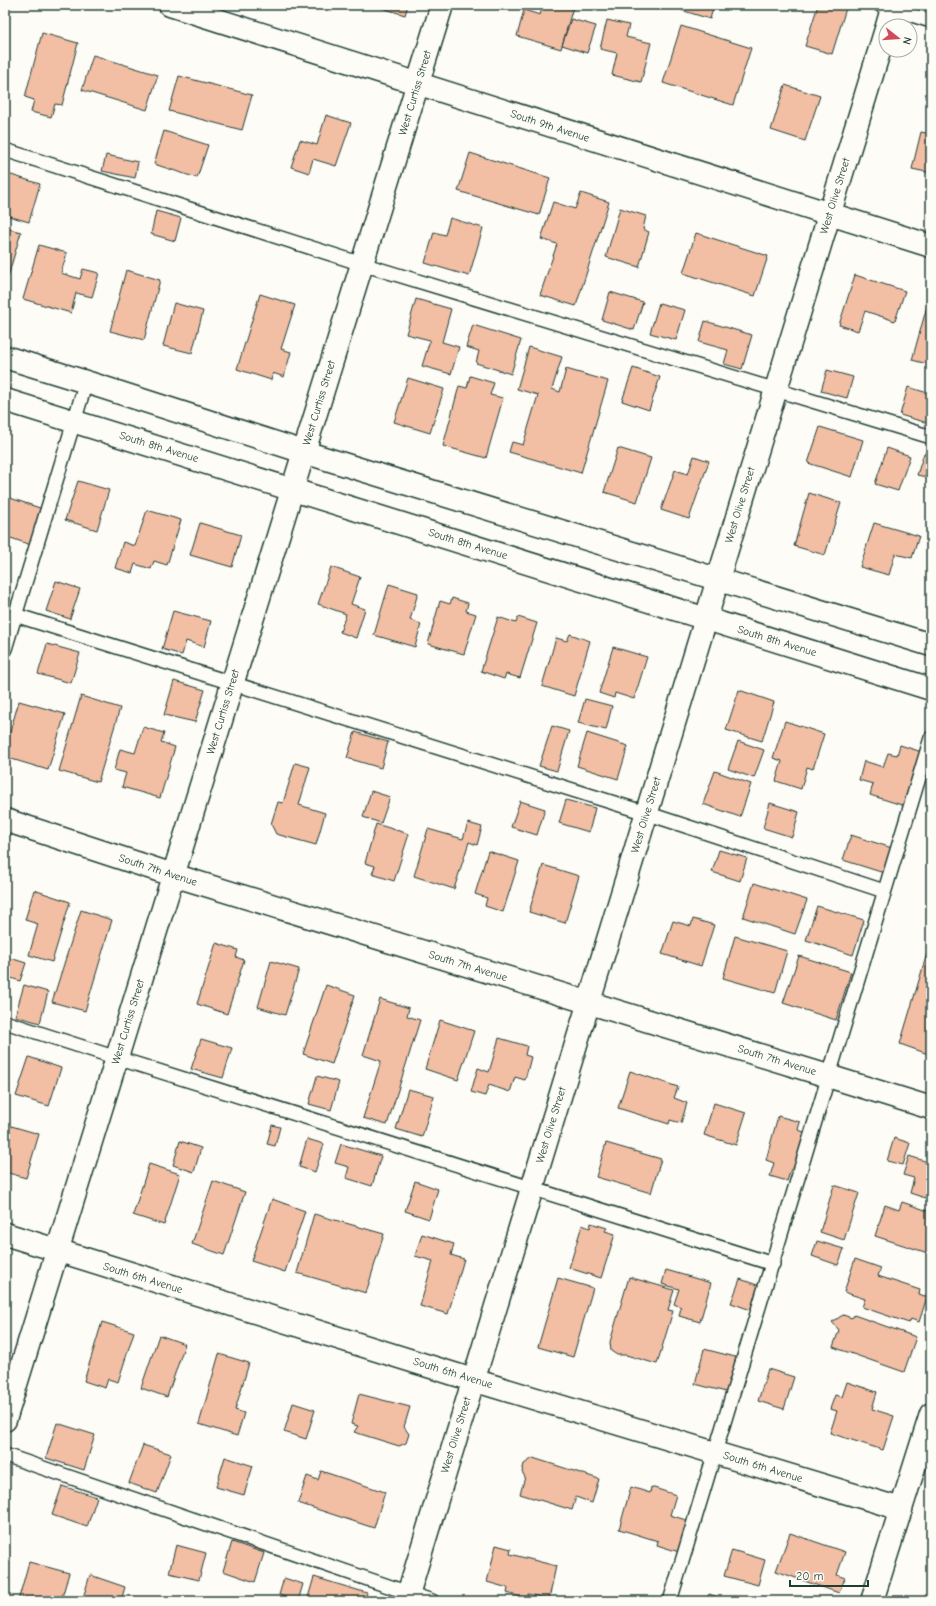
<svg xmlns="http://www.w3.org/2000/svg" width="936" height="1606" font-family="'Comic Neue',sans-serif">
  <rect width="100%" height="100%" fill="#fdfcf7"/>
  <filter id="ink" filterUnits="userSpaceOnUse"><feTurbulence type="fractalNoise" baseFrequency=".025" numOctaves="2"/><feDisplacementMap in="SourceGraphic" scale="8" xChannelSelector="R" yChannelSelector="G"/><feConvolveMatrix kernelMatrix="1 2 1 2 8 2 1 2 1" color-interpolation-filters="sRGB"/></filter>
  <g filter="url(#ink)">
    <!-- building -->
    <path fill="#f2bea4" stroke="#1f3d34" d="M372,5H408L405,15Z
      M543,5H566L573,7L561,49L517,36L524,10L540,15Z
      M683,5H714L710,19L681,10Z
      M818,5H847L832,54L805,46Z
      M571,19L596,26L587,53L562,45Z
      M607,20L629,25L626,37L651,43L641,82L612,75L617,53L600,49Z
      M681,26L751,48L733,105L663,83Z
      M42,33L78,43L62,105L55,104L51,117L31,112L34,100L25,97Z
      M93,55L158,75L147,110L82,90Z
      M179,76L252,95L242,130L169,111Z
      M785,85L820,96L805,141L771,130Z
      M326,115L351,123L336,166L313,159L309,173L291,167L300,140L317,145Z
      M164,131L208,145L197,178L154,164Z
      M921,132L931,134V173L912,169Z
      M470,153L550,178L539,215L458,191Z
      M106,155L138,162L135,178L102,171Z
      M5,173L40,184L29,222L5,215Z
      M581,193L609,202L576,306L540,295L557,244L541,239L553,202L575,209Z
      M620,208L646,216L643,229L649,232L639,267L606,257Z
      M156,211L181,218L175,241L151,234Z
      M450,218L483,228L469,276L425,263L434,232L445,235Z
      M5,228L21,232L5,287Z
      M696,233L768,256L755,296L683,273Z
      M39,245L67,253L61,273L80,279L83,269L99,273L92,297L76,293L71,313L23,299Z
      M126,270L160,280L144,340L110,331Z
      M855,275L905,291L895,321L865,311L858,331L839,325Z
      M610,292L643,302L634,330L602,320Z
      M260,294L295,305L281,349L291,352L284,377L273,373L271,380L237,369Z
      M416,299L451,309L442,342L459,347L451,374L422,366L430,340L406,334Z
      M929,299H931V365L912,360Z
      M174,303L203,311L192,353L163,346Z
      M659,303L685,310L676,340L650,333Z
      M705,321L752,335L742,369L724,364L728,350L699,342Z
      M473,325L521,340L511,374L476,363L479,351L466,347Z
      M529,347L562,357L552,389L560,392L566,369L608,381L581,473L509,452L512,442L523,445L538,395L517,389Z
      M633,368L660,377L649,410L622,401Z
      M827,370L853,377L847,398L821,391Z
      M470,376L494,383L490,395L503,398L486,458L443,446L459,386L467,388Z
      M408,378L444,389L430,433L394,422Z
      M908,387L931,394V424L900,415Z
      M820,427L863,440L852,477L808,463Z
      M618,448L651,458L637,502L604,492Z
      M887,448L910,456L898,491L875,484Z
      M924,453L931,455V478L917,475Z
      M694,456L709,461L689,519L661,510L675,470L688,474Z
      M78,481L109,490L97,530L65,520Z
      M809,493L841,503L825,555L794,546Z
      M10,498L43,509L31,545L5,536V513Z
      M147,510L181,520L167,565L154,561L151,569L135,564L132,573L115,568L123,542L135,546Z
      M200,523L241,535L232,567L190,555Z
      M874,523L919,536L912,558L895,554L889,575L860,567Z
      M331,567L360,577L351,604L365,609L356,638L340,632L346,614L318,604Z
      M56,581L80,589L70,619L46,611Z
      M389,584L418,593L410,620L421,624L415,647L374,635Z
      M452,598L468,603L466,611L476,614L464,654L428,644L440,601L450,604Z
      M173,611L211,621L204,647L186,641L182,655L162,649Z
      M498,617L516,623L518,617L537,623L520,678L506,674L504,679L481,671Z
      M570,634L590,641L574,696L542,686L556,638L567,641Z
      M47,644L80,653L71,683L38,674Z
      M613,647L647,657L634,699L615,693L614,698L599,693Z
      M174,681L205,690L195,722L164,715Z
      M739,690L774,702L762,741L726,730Z
      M81,696L120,708L98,782L59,771Z
      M585,699L612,706L606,730L578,723Z
      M19,701L65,714L48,770L5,757V749Z
      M785,721L824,734L813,769L807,767L801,789L776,781L782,761L773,758Z
      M552,726L569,731L557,771L539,766Z
      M143,727L164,733L161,742L175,747L160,798L122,787L126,773L114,770L120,749L135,753Z
      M355,732L388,742L381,768L347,758Z
      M587,733L628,746L618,779L577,766Z
      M738,741L764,750L754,778L728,769Z
      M900,745L922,752L905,806L870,795L873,784L859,780L864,761L883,767L888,753L897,755Z
      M295,763L310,767L299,805L325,813L316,845L276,834L271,824L278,802L283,803Z
      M715,771L751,784L740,817L703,804Z
      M371,791L390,797L381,823L363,817Z
      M566,800L595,808L589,832L559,823Z
      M520,801L545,809L537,835L511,827Z
      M770,803L799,812L792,837L763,828Z
      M468,823L482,827L477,845L469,842L454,889L414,876L428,829L463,839Z
      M376,824L409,834L394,881L372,874L375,866L365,863Z
      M851,835L892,848L884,873L843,860Z
      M719,850L747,858L740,881L712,872Z
      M488,851L519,861L503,912L485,906L487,898L475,894Z
      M543,865L579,876L565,923L529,912Z
      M754,883L807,900L795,934L743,917Z
      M34,890L70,902L52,962L29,955L38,924L25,920Z
      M817,906L864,920L853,955L806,940Z
      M81,910L112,920L85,1011L52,1002Z
      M693,919L714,925L701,966L662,954L673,921L691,926Z
      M735,936L787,951L775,993L723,978Z
      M931,940V1055L900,1044Z
      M216,943L238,950L236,957L244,960L227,1014L197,1004Z
      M799,956L851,972L836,1020L783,1003Z
      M10,958L26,963L20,981L5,976Z
      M271,961L299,969L285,1015L258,1007Z
      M24,985L48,992L40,1023L15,1016Z
      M326,985L355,995L332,1064L303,1054Z
      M380,999L409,1008L407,1016L420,1020L387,1125L363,1118L381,1061L363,1055Z
      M440,1020L474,1031L458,1080L425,1069Z
      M499,1038L527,1046L525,1055L531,1057L525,1080L515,1077L510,1092L489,1085L485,1096L471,1092L478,1068L489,1072Z
      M201,1039L232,1048L223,1078L191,1069Z
      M29,1057L61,1068L49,1106L16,1096Z
      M630,1071L678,1087L674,1098L687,1103L681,1123L670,1120L669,1124L618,1108Z
      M317,1076L339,1082L331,1110L309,1104Z
      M408,1089L434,1096L422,1137L396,1129Z
      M714,1103L746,1113L736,1145L704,1135Z
      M778,1116L800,1122L798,1130L808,1133L797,1171L791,1169L787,1181L770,1176L774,1163L766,1160Z
      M8,1125L39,1134L26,1178L5,1172V1137Z
      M272,1125L280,1127L275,1146L267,1144Z
      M894,1138L910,1143L903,1165L887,1161Z
      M307,1139L324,1144L315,1172L299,1167Z
      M180,1141L201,1148L194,1172L173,1165Z
      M606,1143L661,1159L651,1193L596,1177Z
      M341,1144L381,1156L372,1186L346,1178L349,1167L335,1163Z
      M909,1156L931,1163V1200L910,1193L914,1178L903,1175Z
      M149,1164L180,1174L164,1225L133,1215Z
      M213,1181L245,1192L224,1255L192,1244Z
      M415,1181L438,1189L429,1219L405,1211Z
      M834,1185L859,1193L844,1240L820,1232Z
      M272,1199L305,1211L285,1272L251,1261Z
      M902,1202L931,1212V1254L875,1236L885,1205L899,1210Z
      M314,1214L384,1234L366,1293L297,1273Z
      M591,1223L607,1228L605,1231L615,1234L601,1278L569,1268L582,1225L590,1228Z
      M422,1234L454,1244L451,1255L464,1259L448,1314L420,1306L433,1261L415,1256Z
      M817,1241L844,1249L838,1265L812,1256Z
      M855,1259L881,1268L878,1276L920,1290L919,1294L927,1297L919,1322L911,1319L909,1323L862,1307L865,1299L844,1292Z
      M666,1270L711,1283L700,1322L679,1316L681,1307L674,1304L679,1289L662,1284Z
      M629,1277L674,1290L668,1310L673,1311L657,1364L626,1355H617L611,1351L610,1342Z
      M558,1278L593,1288L573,1357L538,1347Z
      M740,1279L763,1287L757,1304L754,1303L751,1310L731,1303Z
      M843,1315L852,1318L854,1315L916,1337L904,1372L833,1347L839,1330L832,1322Z
      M102,1322L134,1332L118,1382L108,1379L105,1388L84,1381Z
      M159,1335L185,1344L167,1397L141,1388Z
      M704,1349L739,1358L730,1393L695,1384Z
      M219,1354L249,1363L235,1410L244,1413L237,1436L199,1424Z
      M768,1369L794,1377L784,1409L758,1401Z
      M847,1382L877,1392L872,1409L894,1416L883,1450L830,1433L837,1411L830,1409L835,1395L842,1397Z
      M359,1394L410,1407L404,1427L409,1434L406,1443L399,1446L354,1432L358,1426L351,1424Z
      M293,1403L315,1410L306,1439L284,1432Z
      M57,1423L95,1435L84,1470L46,1458Z
      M143,1445L171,1454L157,1493L129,1483Z
      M225,1457L253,1466L244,1495L216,1487Z
      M533,1458L599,1479L592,1503L576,1497L572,1510L520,1494L525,1477L522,1472L524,1464Z
      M321,1471L385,1492L374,1528L298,1503L307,1476L318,1480Z
      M62,1486L97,1497L87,1527L52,1515Z
      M631,1487L650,1493L651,1487L676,1495L670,1515L689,1521L679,1552L657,1545L658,1541L619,1529Z
      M790,1533L845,1552L837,1575L845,1578L839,1593L776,1571Z
      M232,1542L264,1553L255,1582L223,1571Z
      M176,1545L206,1553L199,1580L169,1573Z
      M496,1545L511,1549L510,1554L556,1566L549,1599L528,1594L527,1599L507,1593L508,1588L487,1582Z
      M732,1550L765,1560L758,1585L724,1576Z
      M29,1562L69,1573L61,1601H18Z
      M90,1575L125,1587L121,1601H82Z
      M314,1577L367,1593L364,1601H307Z
      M284,1578L303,1584L298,1601L279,1595Z
      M709,1594L731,1601H706Z"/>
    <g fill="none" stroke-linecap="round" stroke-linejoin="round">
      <!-- service casing -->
      <g stroke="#1f3d34" stroke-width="16">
        <path id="service" d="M880,5L931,21
          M5,150L362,264L931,437
          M15,615L646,813L884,891
          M5,649L86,382
          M5,1022L117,1058L773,1264
          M5,1455L432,1601
          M670,1601C758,1314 843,1026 931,738"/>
      </g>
      <!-- minor casing -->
      <g stroke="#1f3d34" stroke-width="25">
        <path id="minor" d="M170,5L931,246
          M887,26L893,5
          M5,820L173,875L828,1076L931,1108
          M5,1234L473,1380L901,1509
          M5,1420L442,5
          M406,1601L886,29"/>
      </g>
      <!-- tertiary casing -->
      <g stroke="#1f3d34" stroke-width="25">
        <path id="tertiary" d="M5,357L86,382L304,452L931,645
          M5,400L931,689
          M872,1601L931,1414"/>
      </g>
      <!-- service -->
      <use href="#service" stroke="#fdfcf7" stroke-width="13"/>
      <!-- minor -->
      <use href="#minor" stroke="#fdfcf7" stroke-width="22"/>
      <!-- tertiary -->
      <use href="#tertiary" stroke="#fdfcf7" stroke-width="22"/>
    </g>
  </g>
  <g text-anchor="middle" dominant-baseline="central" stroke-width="3" stroke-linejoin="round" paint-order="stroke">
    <!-- street labels -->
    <g font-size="11" fill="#1f3d34" stroke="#fdfcf7">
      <text transform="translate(415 93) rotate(-73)">West Curtiss Street</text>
      <text transform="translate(550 126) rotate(18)">South 9th Avenue</text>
      <text transform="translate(835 196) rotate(-73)">West Olive Street</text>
      <text transform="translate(319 403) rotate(-73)">West Curtiss Street</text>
      <text transform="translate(159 447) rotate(17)">South 8th Avenue</text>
      <text transform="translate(740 505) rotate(-73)">West Olive Street</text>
      <text transform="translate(468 544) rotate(17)">South 8th Avenue</text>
      <text transform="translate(777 641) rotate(17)">South 8th Avenue</text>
      <text transform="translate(223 712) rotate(-73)">West Curtiss Street</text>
      <text transform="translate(646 815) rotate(-73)">West Olive Street</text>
      <text transform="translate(158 870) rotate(18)">South 7th Avenue</text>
      <text transform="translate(468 966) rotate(17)">South 7th Avenue</text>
      <text transform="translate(128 1022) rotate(-73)">West Curtiss Street</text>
      <text transform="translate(777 1060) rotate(17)">South 7th Avenue</text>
      <text transform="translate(551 1125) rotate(-73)">West Olive Street</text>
      <text transform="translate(143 1278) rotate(17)">South 6th Avenue</text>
      <text transform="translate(453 1373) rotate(17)">South 6th Avenue</text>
      <text transform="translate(456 1435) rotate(-73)">West Olive Street</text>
      <text transform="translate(763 1467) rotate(17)">South 6th Avenue</text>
    </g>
  </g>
  <!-- margin -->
  <rect width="936" height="1606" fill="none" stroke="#fdfcf7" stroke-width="20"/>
  <rect x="10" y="10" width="916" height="1586" fill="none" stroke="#1f3d34" stroke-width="1.5" filter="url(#ink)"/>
  <!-- north arrow -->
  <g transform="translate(898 38) rotate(107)"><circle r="19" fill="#fdfcf7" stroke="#a4b0a9"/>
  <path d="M0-3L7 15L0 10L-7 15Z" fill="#d1495b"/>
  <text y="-6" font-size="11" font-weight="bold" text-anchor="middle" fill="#1f3d34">N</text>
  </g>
  <!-- scale -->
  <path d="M790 1580v6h78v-6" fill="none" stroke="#1f3d34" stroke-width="2"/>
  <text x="796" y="1580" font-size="12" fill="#1f3d34" stroke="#fdfcf7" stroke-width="3" paint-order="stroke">20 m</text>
</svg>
